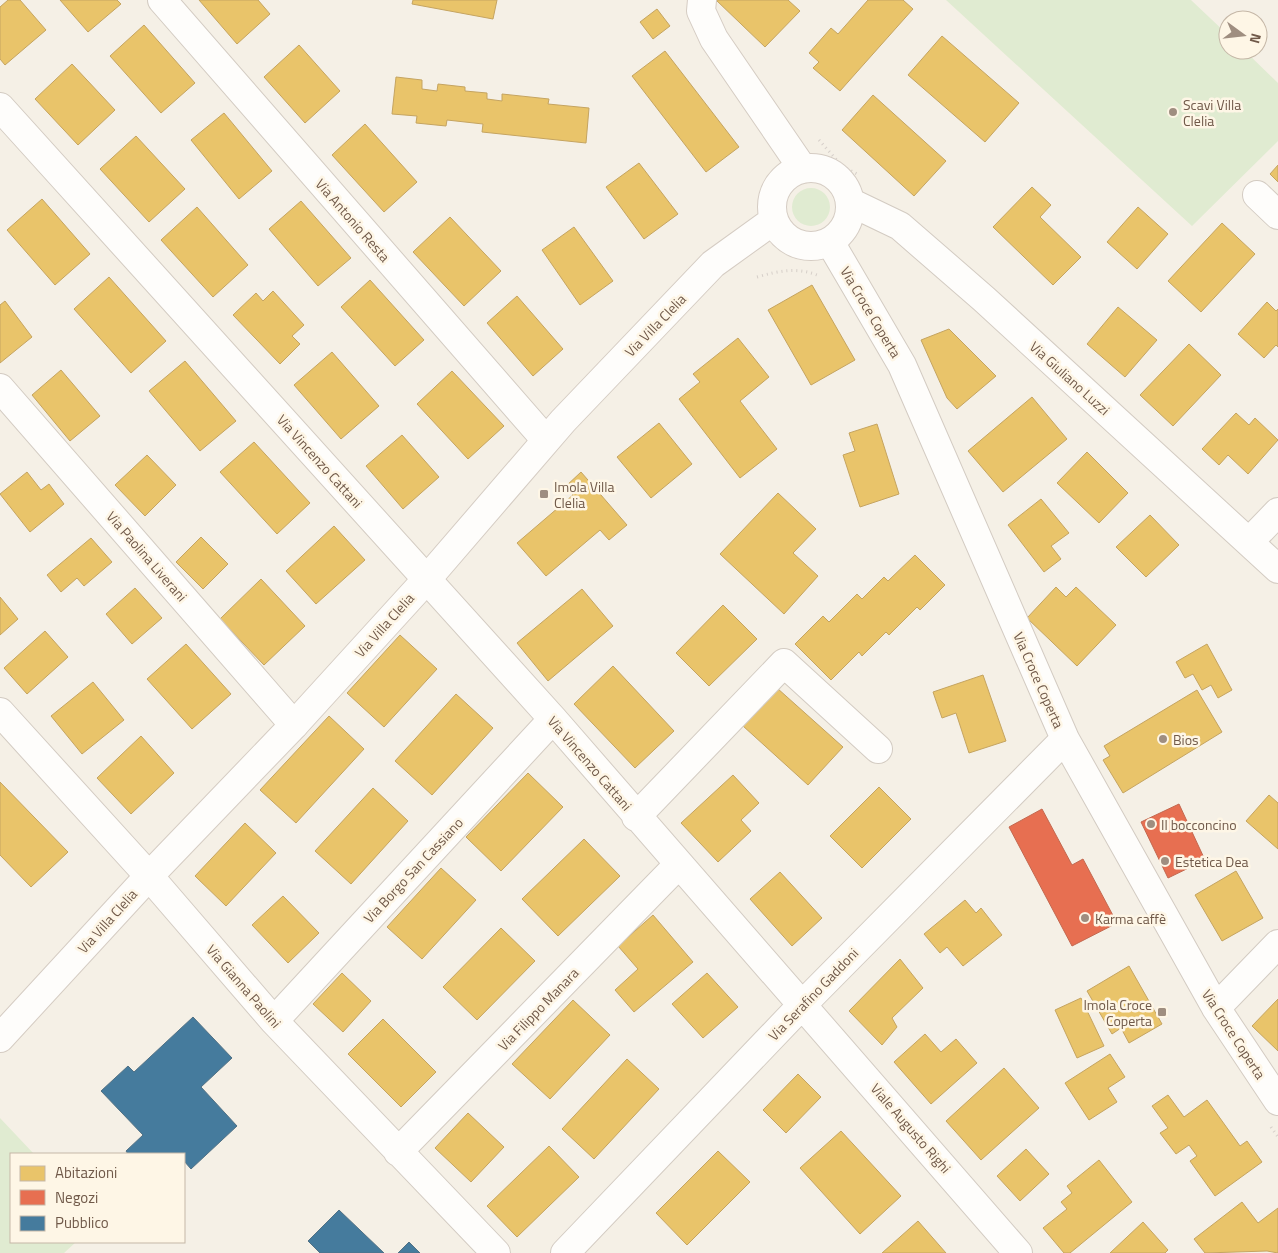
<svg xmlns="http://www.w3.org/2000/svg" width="1278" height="1253" font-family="'Titillium Web',sans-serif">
  <rect width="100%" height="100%" fill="#f5f0e6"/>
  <!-- green -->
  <path fill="#e0ebd1" d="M946,0H1191L1228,35V50H1244L1278,83V141L1192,226Z
    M792 207a19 19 0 1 1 38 0a19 19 0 1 1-38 0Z
    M0,1118L34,1154H11V1242H76L64,1253H0Z"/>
  <!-- homes -->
  <path fill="#e9c46a" stroke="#c5a460" d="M8,0H20L46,30L5,65L0,59V7Z
    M60,0H117L121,4L88,32Z
    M199,0H258L270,14L237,44Z
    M413,0H497L493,19L412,4Z
    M716,0H788L800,11L765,47Z
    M868,0H903L913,9L840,91L813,68L819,62L809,53L831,28L838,34Z
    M657,9L670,26L653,39L640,22Z
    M144,25L195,83L161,113L110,56Z
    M942,36L1019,103L985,142L908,75Z
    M299,45L340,91L305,123L264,77Z
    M665,51L739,147L706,172L632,76Z
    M72,64L115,110L78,145L35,99Z
    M396,77L422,80V89L437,91L438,84L465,87V91L487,93V99L502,101V94L549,99L548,104L589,108L586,143L482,132L483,124L447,120L446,126L416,123L417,116L392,114Z
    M873,95L946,161L914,196L842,130Z
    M224,113L272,171L239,199L191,140Z
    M365,124L417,182L384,212L332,155Z
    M136,136L185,189L149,222L100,169Z
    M639,163L678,214L644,239L606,187Z
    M1278,165V182L1270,174Z
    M1032,187L1051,205L1040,217L1081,257L1053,285L993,227Z
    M42,199L90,254L55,285L7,230Z
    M301,201L351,258L318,286L269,229Z
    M197,207L248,265L213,297L161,240Z
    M1138,207L1168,234L1137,269L1107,242Z
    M450,217L501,271L464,306L413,252Z
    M1222,223L1255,254L1201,312L1168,281Z
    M574,227L613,281L580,305L542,250Z
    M109,277L166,341L131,373L74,309Z
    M370,280L424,340L395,366L341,307Z
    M812,285L855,360L811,385L768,310Z
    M273,291L304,325L292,336L300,344L280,364L233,315L256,293L263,301Z
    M517,296L563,349L533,376L487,323Z
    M5,301L32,337L0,363V305Z
    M1267,302L1276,311L1278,309V347L1276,345L1264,358L1238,334Z
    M1118,307L1157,340L1125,377L1087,344Z
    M949,329L996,376L957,409L947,398L921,340Z
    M738,338L769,377L740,401L777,449L740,478L679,399L700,382L693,374Z
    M1189,344L1221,375L1173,426L1140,395Z
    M332,352L379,406L341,439L294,385Z
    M185,361L236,421L200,451L149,391Z
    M61,370L100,416L70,441L32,395Z
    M452,371L504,426L468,459L417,404Z
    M1032,397L1067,439L1003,492L968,451Z
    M1236,413L1249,425L1255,418L1278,440L1248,474L1228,455L1219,465L1202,449Z
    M659,423L692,464L651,498L617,457Z
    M877,424L899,494L860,507L843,455L855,451L849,433Z
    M402,435L439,477L403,509L366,466Z
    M254,442L310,503L277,534L220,472Z
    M1087,452L1128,493L1099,523L1057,483Z
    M147,455L176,485L145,516L115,485Z
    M27,472L41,490L49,484L64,504L30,532L0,494Z
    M581,472L627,525L609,540L600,530L546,576L517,543L573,495L565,487Z
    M778,493L816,529L793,553L818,576L784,614L720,554Z
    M1041,499L1069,533L1051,546L1061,559L1044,572L1008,525Z
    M1150,515L1179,545L1146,577L1116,547Z
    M334,526L365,560L316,604L286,571Z
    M201,537L228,564L203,589L176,562Z
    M91,538L112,562L84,586L77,578L61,592L47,575Z
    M915,555L945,585L920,610L917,607L889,635L886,632L862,656L859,652L831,680L795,644L823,616L829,622L857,594L862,599L884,577L888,581Z
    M261,579L305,626L264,665L220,619Z
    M1056,587L1066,597L1076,587L1116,625L1077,666L1027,618Z
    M135,588L162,618L132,644L106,614Z
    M582,589L613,626L548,681L517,643Z
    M0,597L18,619L0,635Z
    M723,605L757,639L709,686L676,653Z
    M45,631L68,657L27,694L4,668Z
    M400,635L437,669L384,727L347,693Z
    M186,644L231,694L192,729L147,679Z
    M1207,644L1232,690L1218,698L1211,685L1202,690L1193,674L1185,678L1176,662Z
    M613,666L674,731L635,768L574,704Z
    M983,675L1006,741L969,753L956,713L942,718L933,692Z
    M93,682L124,720L82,754L51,716Z
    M777,688L843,747L808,785L743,726Z
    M1197,690L1222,732L1123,793L1103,760L1110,756L1104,746Z
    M456,694L493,728L432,795L395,761Z
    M329,716L364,749L296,823L260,790Z
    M141,736L174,773L131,814L97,778Z
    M528,773L563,807L501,871L466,837Z
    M733,775L759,803L741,820L751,831L718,862L681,823Z
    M0,782L68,852L31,887L0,855Z
    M879,787L911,819L862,868L830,836Z
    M373,788L408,821L351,884L315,851Z
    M1269,795L1278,803V849L1246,821Z
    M245,823L276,853L226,906L195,876Z
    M584,839L620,876L558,936L522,899Z
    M441,868L476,900L422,959L387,927Z
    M1236,871L1263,918L1222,941L1195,895Z
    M780,872L822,918L792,946L750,899Z
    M283,896L319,933L288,963L252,925Z
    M965,900L976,913L981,908L1002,935L963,966L947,947L940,953L924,934Z
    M653,915L693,962L634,1012L615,990L638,969L618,946Z
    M501,928L535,961L477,1020L443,987Z
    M900,959L923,988L892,1018L897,1027L882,1045L849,1011Z
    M1129,966L1162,1024L1129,1043L1121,1028L1112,1034L1087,991Z
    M342,973L371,1001L343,1032L313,1004Z
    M707,973L738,1007L703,1038L672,1004Z
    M1081,998L1104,1046L1077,1058L1055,1010Z
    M1278,999V1051L1252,1026Z
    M573,1000L610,1035L550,1099L512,1064Z
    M383,1019L436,1072L401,1107L348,1054Z
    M925,1034L941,1052L956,1039L977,1063L931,1104L894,1062Z
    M1110,1054L1125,1077L1108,1088L1117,1102L1089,1120L1065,1083Z
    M627,1059L659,1089L594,1159L562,1129Z
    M1004,1068L1039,1108L981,1160L946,1121Z
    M798,1074L821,1097L786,1133L763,1110Z
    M1168,1095L1184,1117L1207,1100L1240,1146L1247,1141L1262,1162L1215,1196L1190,1161L1197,1156L1189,1145L1176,1154L1160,1133L1168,1128L1152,1106Z
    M468,1113L504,1147L471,1182L435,1148Z
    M841,1131L901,1196L860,1234L800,1168Z
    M549,1146L579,1177L517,1237L487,1206Z
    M1026,1149L1049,1174L1020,1201L997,1176Z
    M718,1151L750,1182L687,1245L656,1213Z
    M1099,1160L1132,1202L1070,1253H1064L1043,1228L1067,1209L1061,1202L1072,1193L1067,1186Z
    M1242,1202L1258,1223L1278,1208V1253L1267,1251L1205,1253L1194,1239Z
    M918,1221L946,1253H882Z
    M1143,1222L1168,1250L1165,1253H1110Z"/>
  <!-- shops -->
  <path fill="#e76f51" stroke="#c3684f" d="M1179,804L1205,860L1168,878L1141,822Z
    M1042,809L1072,865L1083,859L1117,923L1072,946L1009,827Z"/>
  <!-- public -->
  <path fill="#457b9d" stroke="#527184" d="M193,1017L232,1058L201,1087L237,1126L191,1169L184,1161V1154H128L126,1151L143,1135L101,1091L128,1066L134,1072Z
    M339,1210L384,1253H320L308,1241Z
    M409,1242L420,1253H398Z"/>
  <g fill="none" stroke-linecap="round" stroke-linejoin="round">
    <!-- street casing -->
    <g stroke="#d3cbc2" stroke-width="30">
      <path id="street" d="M162,0L545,439
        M0,107L553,719L1018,1253
        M1257,195L1278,215
        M850,202L900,226L984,299L1278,569
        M830,242L902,365L1065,739L1216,1008L1278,1101
        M0,388L294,725
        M1250,541L1278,512
        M0,712L149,876L274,1021L496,1253
        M636,817L784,663L878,749
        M1216,1008L1278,944
        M274,1021L553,719
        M398,1152L678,865
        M565,1253L803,1004L1065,739"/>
    </g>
    <!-- secondary casing -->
    <g stroke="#d5ccc3" stroke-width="30">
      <path id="secondary" d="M702,0L701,11L714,39L803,169
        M772 207a39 39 0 1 1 78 0a39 39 0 1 1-78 0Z
        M0,1038L149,876L294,725L427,579L563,421L713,264L774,220"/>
    </g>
    <!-- path -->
    <path stroke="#d6cfc9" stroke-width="3" stroke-dasharray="1 4" stroke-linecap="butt" d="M819,140L842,166L857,174
      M757,277C779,271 796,267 817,275
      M1271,1127L1278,1137"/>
    <!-- street -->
    <use href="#street" stroke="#fefdfb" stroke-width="28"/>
    <!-- secondary -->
    <use href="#secondary" stroke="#fefdfb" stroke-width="28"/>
  </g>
  <!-- markers -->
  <g fill="#9f8e80" stroke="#fef6e6" stroke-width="2">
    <circle cx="1173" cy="112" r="5"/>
    <rect x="539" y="489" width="10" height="10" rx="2.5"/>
    <circle cx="1163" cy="739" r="5"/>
    <circle cx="1151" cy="824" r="5"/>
    <circle cx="1165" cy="861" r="5"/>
    <circle cx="1085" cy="918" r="5"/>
    <rect x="1157" y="1007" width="10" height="10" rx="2.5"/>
  </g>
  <g text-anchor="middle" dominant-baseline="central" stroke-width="5" stroke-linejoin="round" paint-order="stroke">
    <!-- poi labels -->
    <g font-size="14" fill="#705949" stroke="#fef6e6" text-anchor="start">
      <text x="1183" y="104">Scavi Villa<tspan x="1183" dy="16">Clelia</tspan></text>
      <text x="554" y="486">Imola Villa<tspan x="554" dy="16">Clelia</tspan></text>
      <text x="1173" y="739">Bios</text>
      <text x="1161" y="824">Il bocconcino</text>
      <text x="1175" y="861">Estetica Dea</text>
      <text x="1095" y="918">Karma caffè</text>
      <text x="1152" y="1004" text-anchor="end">Imola Croce<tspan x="1152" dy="16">Coperta</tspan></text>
    </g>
    <!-- street labels -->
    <g font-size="14" fill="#705949" stroke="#fef6e6">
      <text transform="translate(353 220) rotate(49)">Via Antonio Resta</text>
      <text transform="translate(871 312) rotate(59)">Via Croce Coperta</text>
      <text transform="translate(655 325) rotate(-46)">Via Villa Clelia</text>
      <text transform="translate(1070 378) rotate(42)">Via Giuliano Luzzi</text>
      <text transform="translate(320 461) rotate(48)">Via Vincenzo Cattani</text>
      <text transform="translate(147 556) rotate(49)">Via Paolina Liverani</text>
      <text transform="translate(384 625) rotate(-48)">Via Villa Clelia</text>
      <text transform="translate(1039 680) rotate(66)">Via Croce Coperta</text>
      <text transform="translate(590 763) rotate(49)">Via Vincenzo Cattani</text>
      <text transform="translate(413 870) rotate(-47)">Via Borgo San Cassiano</text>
      <text transform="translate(107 921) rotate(-48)">Via Villa Clelia</text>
      <text transform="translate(244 986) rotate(49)">Via Gianna Paolini</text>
      <text transform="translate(813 994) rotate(-46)">Via Serafino Gaddoni</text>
      <text transform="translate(538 1009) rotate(-46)">Via Filippo Manara</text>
      <text transform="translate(1234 1034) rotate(57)">Via Croce Coperta</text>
      <text transform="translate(911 1128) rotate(49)">Viale Augusto Righi</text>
    </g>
  </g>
  <!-- legend -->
  <rect x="10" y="1153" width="175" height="90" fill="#fef6e6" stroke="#c5b7a7"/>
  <rect x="20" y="1166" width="25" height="15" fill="#e9c46a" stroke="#c5b7a7"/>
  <text x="55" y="1178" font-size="15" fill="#705949">Abitazioni</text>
  <rect x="20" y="1190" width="25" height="15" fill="#e76f51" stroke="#c5b7a7"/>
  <text x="55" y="1203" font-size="15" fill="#705949">Negozi</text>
  <rect x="20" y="1216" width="25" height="15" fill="#457b9d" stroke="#c5b7a7"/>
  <text x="55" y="1228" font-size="15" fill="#705949">Pubblico</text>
  <!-- north arrow -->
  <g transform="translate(1243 35) rotate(105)"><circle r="24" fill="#fef6e6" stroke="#c5b7a7"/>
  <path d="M0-4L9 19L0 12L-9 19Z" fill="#9f8e80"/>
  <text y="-8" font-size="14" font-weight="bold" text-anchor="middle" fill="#705949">N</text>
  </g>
</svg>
